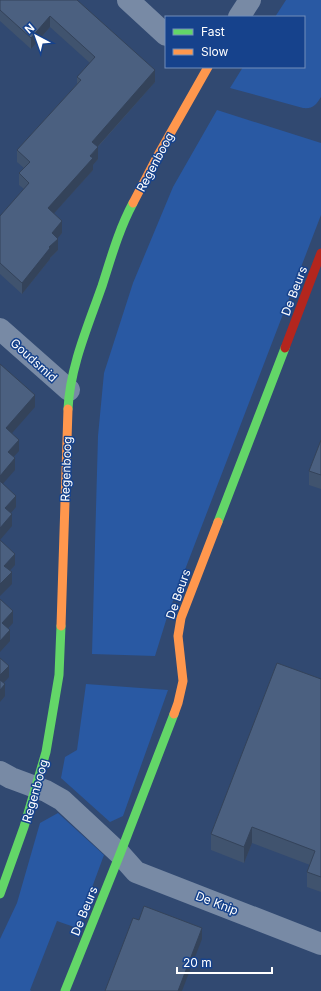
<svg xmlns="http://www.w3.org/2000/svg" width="321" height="991" font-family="Inter,sans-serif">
  <rect width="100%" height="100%" fill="#314971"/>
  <!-- green -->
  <path fill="#2959a3" d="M286,0H321V97C316,105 313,109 303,108L230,88L243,67H304V17H275Z
    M217,110L321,143V215L168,614L155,656L92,654L98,436L104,373L133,283L173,187Z
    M86,684L168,690L123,816L110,822L61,778L65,757L77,750Z
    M58,813L104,855L77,928L57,921L30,990L31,991H0V939L17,903L40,823Z"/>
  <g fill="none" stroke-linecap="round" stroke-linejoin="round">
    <!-- street -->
    <path stroke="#788aa5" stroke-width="22" d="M128,0L166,35
      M239,17L250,0
      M0,329L69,390
      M0,772L11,778L46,791L62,800L120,854L136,872L321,944"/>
    <!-- fast -->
    <path stroke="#63d668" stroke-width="9" d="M68,409C70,367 88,326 102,286C111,258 119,229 133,203
      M218,522L285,348
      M0,894L24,827L46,752L59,675L61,626
      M65,991L120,854L174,714"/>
    <!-- slow -->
    <path stroke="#ff974d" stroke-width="9" d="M133,203L157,157L208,67
      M61,626L68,409
      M174,714L178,703L183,681L178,636L181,618L218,522"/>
    <!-- jam -->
    <path stroke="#b3261e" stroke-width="9" d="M285,348L321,253"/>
  </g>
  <!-- wall -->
  <path fill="#40536e" d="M0,0H77L155,82L98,147V159L93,165V170L54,213L62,233L57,238L58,250L50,258V259L22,294L0,274V216L24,189L19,185V173L24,168L17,162V150L77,84V77L90,63L50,27L31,49L0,21Z
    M321,440V489L309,485V471Z
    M321,679V892L307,887V872L310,865L252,843L244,863L211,850V834Z"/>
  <!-- shaded-wall -->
  <path fill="#34435a" d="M50,16V27L31,49V38Z
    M155,70V82L92,153V142Z
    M98,147V159L93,165V170L48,220V208Z
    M62,221V233L52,245V233Z
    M58,239V250L50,258V259L22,294V283L49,247Z
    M35,395V407L6,440V428Z
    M19,440V451L8,463V452Z
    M15,458V470L0,487V476Z
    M16,496V507L5,520V508Z
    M12,514V526L0,540V528Z
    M15,554V565L4,577V566Z
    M12,572V584L0,596V584Z
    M13,611V623L2,635V623Z
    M10,630V641L0,652V641Z
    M9,666V677L0,687V675Z
    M5,684V696L0,702V690Z
    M252,827V843L244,863V847Z
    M202,928V939L182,991H178Z"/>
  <!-- building -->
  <path fill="#4b6080" stroke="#34435a" d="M0,0H77L155,70L92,142L98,147L90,156L93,158L48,208L62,221L52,233L58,239L49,247L50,248L22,283L0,263V216L29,183L19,173L30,162L17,150L81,80L77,77L95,57L50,16L31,38L0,10Z
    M0,364L35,395L6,428L19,440L8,452L15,458L0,476Z
    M321,440V475L309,471Z
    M0,481L16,496L5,508L12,514L0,528Z
    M0,540L15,554L4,566L12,572L0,584Z
    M0,599L13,611L2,623L10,630L0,641Z
    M0,658L9,666L0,675Z
    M277,663L321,679V877L307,872L315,851L252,827L244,847L211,834Z
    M0,680L5,684L0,690Z
    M144,906L202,928L178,991H105L133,918L139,920Z"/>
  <g text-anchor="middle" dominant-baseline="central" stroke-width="3" stroke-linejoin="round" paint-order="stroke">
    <!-- street labels -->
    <g font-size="12" fill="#fff" stroke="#16428c">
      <text transform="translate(155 162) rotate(-62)">Regenboog</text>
      <text transform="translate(294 291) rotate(-69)">De Beurs</text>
      <text transform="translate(34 360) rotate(42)">Goudsmid</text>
      <text transform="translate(66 469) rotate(-88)">Regenboog</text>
      <text transform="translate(178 594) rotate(-71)">De Beurs</text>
      <text transform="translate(35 791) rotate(-74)">Regenboog</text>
      <text transform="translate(217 903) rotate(21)">De Knip</text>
      <text transform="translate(84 911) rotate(-68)">De Beurs</text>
    </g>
  </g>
  <!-- legend -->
  <rect x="165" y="16" width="140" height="52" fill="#16428c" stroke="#738eba"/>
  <rect x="173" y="29" width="20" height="6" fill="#63d668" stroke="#738eba"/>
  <text x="201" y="36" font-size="12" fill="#ffffff">Fast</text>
  <rect x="173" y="49" width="20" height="6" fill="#ff974d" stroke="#738eba"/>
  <text x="201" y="56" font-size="12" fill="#ffffff">Slow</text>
  <!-- north arrow -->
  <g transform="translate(36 36) rotate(319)" stroke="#16428c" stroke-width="3" paint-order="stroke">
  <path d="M0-3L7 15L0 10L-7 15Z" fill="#ffffff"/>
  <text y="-6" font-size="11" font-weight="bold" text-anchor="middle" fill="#ffffff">N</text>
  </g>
  <!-- scale -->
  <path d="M177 967v6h95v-6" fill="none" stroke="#ffffff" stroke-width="2"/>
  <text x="183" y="967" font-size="12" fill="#ffffff" stroke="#16428c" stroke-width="3" paint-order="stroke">20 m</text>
</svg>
